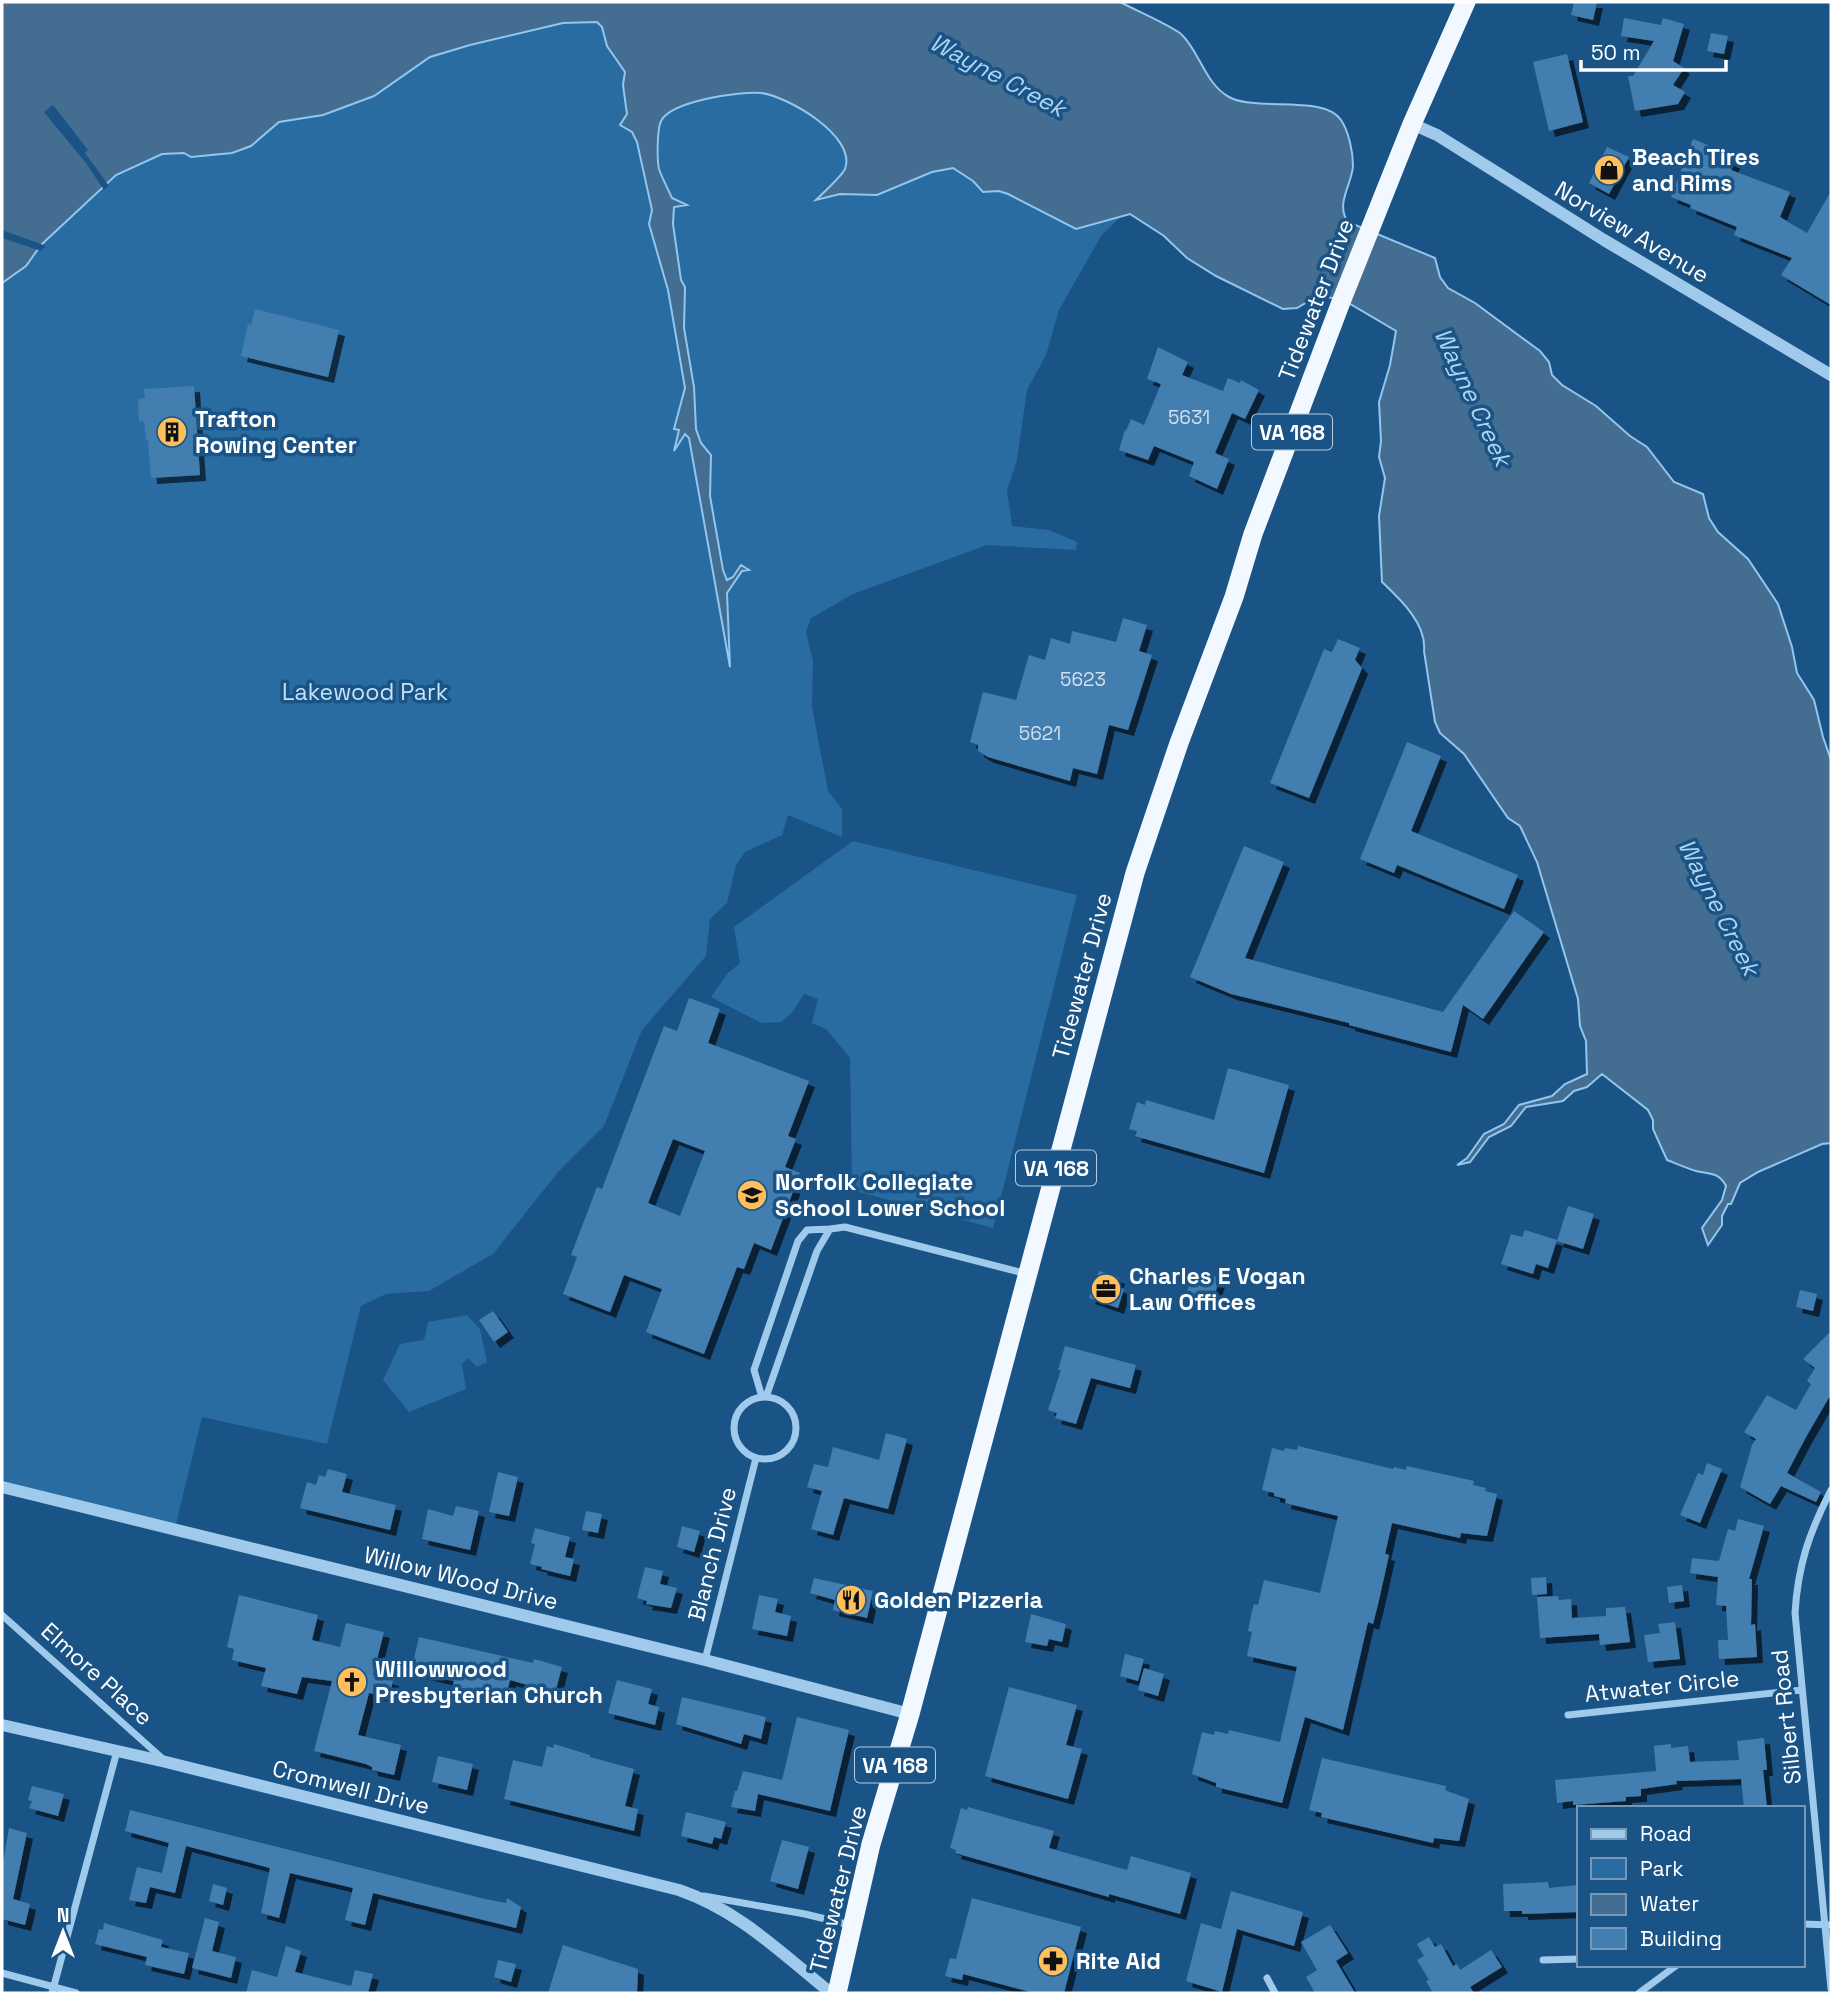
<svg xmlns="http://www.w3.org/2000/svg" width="1833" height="1995" font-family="'Space Grotesk',sans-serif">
  <defs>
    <filter id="shadow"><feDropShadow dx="6" dy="6" stdDeviation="0" flood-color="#0009"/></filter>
  </defs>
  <rect width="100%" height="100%" fill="#1a5385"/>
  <!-- green -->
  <path fill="#296ca2" d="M597,22L602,27L607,46L625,72L623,85L627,114L637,142L652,210L650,224L668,290L685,388L674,429H679L675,448L684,434L689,438L729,660L727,593L742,571L748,570L741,565L733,577L727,580L723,570L710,496L711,455L701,443L696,429L694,387L684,328L685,287L681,280L673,224L674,207L685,205C681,203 674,201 671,197C663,187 659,169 659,156C659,145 656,129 662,119C675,101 743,90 764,94C791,99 854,134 845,167C841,179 824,190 817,200L840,194L877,195L932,172L953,168L973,181L983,192L999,191L1008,194L1076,229L1121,216L1101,236L1059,310L1046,355L1027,390L1017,460L1007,490L1012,526L1049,530L1077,542L1076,550L987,545L853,594L811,618L806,632L813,661L812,707L828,791L842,809V837L788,815L782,835L745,852L736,865L727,903L710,919L706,956L642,1030L604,1126L558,1172L493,1254L429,1291L386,1294L361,1306L327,1444L202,1417L175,1528L2,1486V283L26,266L41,245L116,175L162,154L251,146L279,122L323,115L374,96L430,57L470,45L563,23Z
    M853,841L1077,895L993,1228L852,1190L850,1058L826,1029L812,1023L818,999L804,994L792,1013L781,1022L761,1023L711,997L728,973L740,963L734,927Z
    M467,1315L480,1329L487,1362L477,1367L468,1358L462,1364L466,1389L409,1412L383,1380L400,1344L424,1340L428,1322Z"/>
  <!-- water -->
  <path fill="#436d91" stroke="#93c6ee" stroke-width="2" d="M2,2H1120C1135,10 1170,25 1181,34C1199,50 1205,84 1229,97C1256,112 1324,94 1341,120C1349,132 1353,152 1353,166C1352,184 1335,204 1348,222L1435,258L1440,277L1448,288L1475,303L1540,351L1549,362L1552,375L1562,385L1596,406L1630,436L1647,447L1674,482L1703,494L1709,518L1718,532L1748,559L1778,604L1792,647L1797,673L1814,700L1823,737L1831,760V1143L1822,1144L1758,1172L1740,1183L1731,1204H1728L1722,1216V1225L1708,1245L1702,1228L1722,1200L1726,1186C1719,1172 1709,1174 1696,1171C1686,1168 1677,1164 1667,1160L1653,1129V1120L1648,1110L1602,1074L1587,1087L1574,1091L1563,1101L1526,1107L1511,1126L1489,1137L1470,1162L1457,1165L1467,1158L1484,1134L1504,1124L1519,1105L1552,1096L1565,1084L1587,1074L1586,1041L1580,1026L1578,999L1537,862L1520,826L1508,818L1464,754L1440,733L1435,722L1424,651C1427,624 1400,599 1382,582L1379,516L1385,478L1379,457L1381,441L1379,402L1390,365L1396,331L1345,301L1319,295L1297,308L1283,309L1216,276L1187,258L1164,236L1130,214L1076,229L1008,194L999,191L983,192L973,181L953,168L932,172L877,195L840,194L816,200C823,193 841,177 845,169C857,136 787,96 761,93C740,91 671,101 661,121C657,129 657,160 659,169C662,178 668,189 672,198L687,205L674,207L673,224L681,280L685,287L684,328L694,387L696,429L701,443L711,455L710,496L723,570L727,580L733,577L741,565L749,570L742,571L727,593L730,667L689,438L685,434L674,451L679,430L674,429L685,388L668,290L649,224L652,210L637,142L632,132L620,125L627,114L623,85L625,72L607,46L602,27L597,22L563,23L470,45L430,57L374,96L323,115L279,122L251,146L232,153L191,157L184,153L162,154L116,175L41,245L26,266L2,283Z"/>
  <!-- pier -->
  <path fill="#1a5385" d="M53,105L88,150L85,153L109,186L104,190L86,163L44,112Z
    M2,230L46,246L41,251L2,238Z"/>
  <!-- building -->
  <path fill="#427eaf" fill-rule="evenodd" filter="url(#shadow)" d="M1574,2H1597L1593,20L1571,15Z
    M1624,18L1661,25L1663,18L1684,24L1673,61L1684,68L1673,85L1685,92L1678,104L1635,111L1628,76H1633L1654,41L1621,36Z
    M1711,33L1728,36L1724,54L1707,51Z
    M1567,54L1583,122L1549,131L1533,62Z
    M1693,139L1715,148L1714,152L1735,160L1731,170L1790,192L1780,217L1807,233L1831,191V305L1781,275L1792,258L1734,235L1737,227L1690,208L1691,205L1671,197Z
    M1607,147L1629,157L1609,194L1589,183Z
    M255,309L339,330L328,377L241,356L248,324L251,325Z
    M1158,347L1188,362L1182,375L1223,391L1228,378L1240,383L1241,380L1259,390L1245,419L1232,413L1215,453L1229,459L1217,489L1189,476L1194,462L1154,446L1148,460L1119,450L1125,430L1126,431L1131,419L1144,425L1161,384L1147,379Z
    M194,386L200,475L151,478L148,440H146L144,421L139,422L138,399L145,398L144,389Z
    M1123,618L1147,625L1139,651L1152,655L1128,730L1109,725L1097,774L1073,768L1070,781L988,757L978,751V745L970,742L983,692L1016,700L1029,655L1045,660L1051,638L1070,644L1072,631L1116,642Z
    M1338,639L1360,648L1355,660L1362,668L1309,798L1270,783L1324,649L1332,652Z
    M1407,742L1441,756L1411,831L1518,875L1504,909L1397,865L1394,873L1360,859Z
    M1244,846L1284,862L1245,958L1443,1012L1514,911L1544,932L1483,1019L1463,1005L1451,1052L1349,1025V1023L1231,994L1190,977Z
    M689,998L720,1009L708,1043L809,1081L788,1136L796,1139L785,1167L800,1173L771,1250L754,1243L744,1269L737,1267L704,1354L646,1332L662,1289L624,1275L610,1312L563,1294L577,1257L571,1255L597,1187L602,1189L664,1026L677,1031ZM673,1139L705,1151L680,1216L648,1203Z
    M1228,1068L1289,1085L1264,1173L1135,1136L1137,1131L1129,1129L1137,1102L1145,1105L1146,1100L1214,1120Z
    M1568,1206L1594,1214L1583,1249L1557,1241Z
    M1525,1230L1557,1240L1548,1268L1536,1264L1533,1274L1501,1264L1511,1234L1522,1237Z
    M1099,1271L1119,1278L1116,1286L1124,1289L1118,1308L1089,1298Z
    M1203,1273L1220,1278L1213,1300L1202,1297L1199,1307L1184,1302L1190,1282L1200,1285Z
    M1800,1290L1817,1294L1813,1311L1796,1307Z
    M493,1311L508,1332L494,1342L479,1320Z
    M1831,1331V1394L1806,1437L1787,1473L1821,1492L1816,1502L1781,1486L1770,1504L1740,1487L1752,1445L1756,1439L1744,1432L1767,1395L1796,1410L1811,1384L1807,1381L1815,1368L1803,1359Z
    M1065,1346L1136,1365L1130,1388L1091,1378L1076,1424L1055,1418L1057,1413L1048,1410L1061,1370H1058Z
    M886,1433L907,1439L888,1509L844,1498L833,1535L811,1529L822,1491L807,1487L814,1464L828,1467L833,1447L879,1460Z
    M1298,1446L1393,1469L1394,1467L1406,1470L1407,1466L1474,1481L1473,1485L1486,1488L1485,1491L1497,1494L1487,1536L1461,1533L1460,1538L1392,1523L1385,1554L1389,1555L1379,1600L1373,1624L1368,1622L1343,1730L1305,1717L1282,1803L1216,1787V1783L1192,1774L1202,1732L1214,1735L1215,1731L1228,1734L1229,1730L1280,1742L1297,1667L1247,1656L1252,1632L1248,1631L1252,1611L1254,1604L1258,1605L1264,1580L1320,1593L1338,1516L1285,1503L1286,1499L1274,1496V1493L1262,1490L1272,1448L1284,1451L1285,1448L1297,1450Z
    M1707,1463L1722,1469L1700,1523L1680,1515L1698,1473L1703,1475Z
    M328,1469L347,1474L342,1492L396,1505L390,1530L300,1508L307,1482L316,1485L319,1475L325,1477Z
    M498,1472L518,1477L509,1516L489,1512Z
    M456,1506L479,1511L470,1550L422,1539L428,1509L453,1516Z
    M586,1511L602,1514L598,1533L582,1530Z
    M1738,1519L1764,1526L1749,1579H1752L1751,1625L1755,1624L1757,1657L1719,1659L1718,1640H1728L1726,1606L1716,1605L1718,1577L1690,1573L1692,1558L1719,1561L1728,1529L1735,1531Z
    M682,1526L700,1531L694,1552L677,1547Z
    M535,1528L570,1537L565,1557L574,1559L570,1576L541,1569L542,1567L530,1564L535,1544L531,1543Z
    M645,1567L663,1571L660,1584L677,1588L671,1608L646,1604L647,1601L637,1598Z
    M1546,1577L1547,1594L1532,1595L1531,1578Z
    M814,1578L873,1591L867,1618L833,1610L835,1600L810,1593Z
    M1682,1585L1684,1601L1669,1603L1667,1587Z
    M239,1595L318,1615L312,1640L340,1647L346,1623L384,1632L373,1675L393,1680L389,1697L369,1693L358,1735L401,1745L394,1775L372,1770V1767L366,1764L314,1751L332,1681L302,1677L297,1694L261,1686L266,1668L232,1660L234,1649L227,1647Z
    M759,1595L778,1599L775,1612L791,1616L787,1636L752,1629Z
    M1558,1596L1559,1600L1571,1599L1572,1618L1606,1616V1608L1625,1607L1630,1642L1600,1645L1599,1634L1540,1638L1537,1597Z
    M1031,1614L1066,1624L1062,1642L1049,1639L1047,1646L1025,1642Z
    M1675,1622L1680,1659L1648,1662L1644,1635L1660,1633L1658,1624Z
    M419,1637L533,1663L534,1659L562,1667L555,1693L510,1680L507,1692L491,1688L488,1699L452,1688L454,1681L411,1671Z
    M1125,1654L1144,1659L1138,1681L1120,1676Z
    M1144,1668L1164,1674L1158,1696L1138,1690Z
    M617,1680L652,1689L648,1704L659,1707L655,1725L608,1713Z
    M1009,1687L1077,1705L1066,1745L1082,1749L1068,1799L985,1776Z
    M682,1697L766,1717L761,1739L744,1734L741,1744L676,1724Z
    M797,1717L849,1730L830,1811L758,1794L755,1811L731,1807L735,1791H737L743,1771L782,1780Z
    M1764,1738L1767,1770H1763L1767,1808H1744L1741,1779L1676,1781L1677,1784L1641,1789V1796L1626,1797V1801L1573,1805V1801L1557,1803L1555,1780L1656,1771L1654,1746L1671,1744V1748L1688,1746L1690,1762L1739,1760L1737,1741Z
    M554,1744L590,1755V1757L634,1769L625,1806L638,1809L634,1831L504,1799L513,1760L542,1767L547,1746L553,1748Z
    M438,1756L473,1764L467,1790L432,1782Z
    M1322,1758L1446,1786L1445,1790L1469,1799L1459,1841L1434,1838L1433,1843L1321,1817L1322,1813L1309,1810Z
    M32,1786L64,1794L58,1816L29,1808L32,1801L28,1800Z
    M968,1807L1054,1831L1049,1848L1127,1870L1131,1856L1191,1873L1180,1914L1109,1894V1897L955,1853L956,1850L950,1848L961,1808L967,1810Z
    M130,1810L485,1899L506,1903L507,1898L521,1907L516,1928L373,1893L365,1925L345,1920L353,1888L290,1873L279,1918L261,1913L270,1868L186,1846L175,1893L150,1887L146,1903L129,1900L137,1867L162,1873L169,1843L125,1831Z
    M686,1812L726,1822L721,1839L714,1837L712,1844L681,1836Z
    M9,1828L27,1833L13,1899L30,1904L25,1925L2,1919V1868Z
    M782,1840L809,1847L798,1889L770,1881Z
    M1548,1882L1549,1888L1577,1885L1579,1912L1522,1914V1911H1504L1503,1884Z
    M213,1884L227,1888L223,1905L209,1901Z
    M1231,1891L1303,1912L1294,1946L1237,1929L1222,1992L1186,1981L1201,1923L1221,1929Z
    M972,1898L1081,1927L1064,1993H1034L963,1974L962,1980L945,1976L950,1958L956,1959Z
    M205,1918L219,1922L212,1951L236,1957L231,1978L192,1968Z
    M104,1923L163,1940L161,1947L189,1953L184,1974L145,1965L147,1957L95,1944L99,1929L103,1930Z
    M1330,1925L1348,1953L1336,1961L1355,1993H1315L1306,1977L1317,1970L1301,1942Z
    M1429,1937L1435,1947L1441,1944L1453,1966L1457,1964L1460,1970L1491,1950L1502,1967L1470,1987L1474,1993H1433L1426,1981L1429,1980L1417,1960L1424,1956L1417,1944Z
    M563,1945L638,1969L637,1993H548Z
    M286,1946L301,1951L295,1972L351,1986L355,1970L373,1974L368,1993H246L252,1970L277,1977Z
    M498,1960L516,1964L511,1982L494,1977Z"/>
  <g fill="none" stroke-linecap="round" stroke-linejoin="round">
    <!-- minor -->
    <path stroke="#a0caec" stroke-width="7" d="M830,1229L845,1227L1027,1274
      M734 1428a31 31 0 1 1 62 0a31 31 0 1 1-62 0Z
      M762,1397L754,1370L798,1241L807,1230L830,1229L817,1251L766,1397
      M1831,1490C1809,1533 1798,1565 1795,1613L1831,1989
      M2,1615L163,1759
      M705,1660L756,1458
      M1568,1715L1802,1690
      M704,1896L805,1914L850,1925
      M1803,1924L1831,1925
      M1543,1960L1579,1959
      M2,1973L76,1993
      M1267,1978L1275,1993
      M52,1993L117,1751
      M1639,1993L1677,1965"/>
    <!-- tertiary -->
    <path stroke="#a0caec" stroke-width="12" d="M1412,124L1437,135L1604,240L1831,375
      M2,1487L705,1660L910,1714
      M2,1725L166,1762L679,1890C740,1911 781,1953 831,1993"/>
    <!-- trunk -->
    <path stroke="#f2f8ff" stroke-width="19" d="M837,1993L871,1844L910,1714L1135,873L1179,743L1234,597L1253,534L1341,302L1412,124L1466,2"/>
  </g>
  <!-- icons -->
  <defs>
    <g id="shop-disc" transform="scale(1.575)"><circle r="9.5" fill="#febf5c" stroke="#1a5385"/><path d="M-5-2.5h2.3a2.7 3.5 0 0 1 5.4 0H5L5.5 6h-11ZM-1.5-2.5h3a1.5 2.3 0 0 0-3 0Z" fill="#111"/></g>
    <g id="building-disc" transform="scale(1.575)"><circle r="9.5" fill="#febf5c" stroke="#1a5385"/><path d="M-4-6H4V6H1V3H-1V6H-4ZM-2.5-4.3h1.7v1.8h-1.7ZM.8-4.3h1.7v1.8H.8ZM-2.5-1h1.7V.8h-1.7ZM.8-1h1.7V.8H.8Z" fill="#111"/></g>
    <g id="school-disc" transform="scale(1.575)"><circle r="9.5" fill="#febf5c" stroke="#1a5385"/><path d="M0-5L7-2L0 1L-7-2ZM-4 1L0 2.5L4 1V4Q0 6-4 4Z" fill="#111"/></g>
    <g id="office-disc" transform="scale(1.575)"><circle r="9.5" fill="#febf5c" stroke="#1a5385"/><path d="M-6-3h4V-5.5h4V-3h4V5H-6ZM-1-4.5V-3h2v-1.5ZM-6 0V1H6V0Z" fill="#111"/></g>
    <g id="restaurant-disc" transform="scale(1.575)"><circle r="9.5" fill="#febf5c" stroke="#1a5385"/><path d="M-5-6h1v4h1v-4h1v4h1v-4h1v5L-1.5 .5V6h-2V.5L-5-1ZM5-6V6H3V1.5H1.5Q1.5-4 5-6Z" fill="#111"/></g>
    <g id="church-disc" transform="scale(1.575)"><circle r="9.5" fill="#febf5c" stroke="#1a5385"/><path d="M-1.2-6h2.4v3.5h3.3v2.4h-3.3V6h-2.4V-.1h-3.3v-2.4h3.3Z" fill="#111"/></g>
    <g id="pharmacy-disc" transform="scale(1.575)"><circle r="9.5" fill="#febf5c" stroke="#1a5385"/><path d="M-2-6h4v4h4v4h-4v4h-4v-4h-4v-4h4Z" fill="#111"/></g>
  </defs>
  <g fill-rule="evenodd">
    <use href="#shop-disc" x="1609" y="170"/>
    <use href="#building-disc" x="172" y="432"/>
    <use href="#school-disc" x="752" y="1195"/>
    <use href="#office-disc" x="1106" y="1289"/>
    <use href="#restaurant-disc" x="851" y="1600"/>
    <use href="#church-disc" x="352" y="1682"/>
    <use href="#pharmacy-disc" x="1053" y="1961"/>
  </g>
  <g text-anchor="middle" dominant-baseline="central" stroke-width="7" stroke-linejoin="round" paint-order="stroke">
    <!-- number labels -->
    <g font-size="19" fill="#d0dfeb">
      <text x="1189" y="417">5631</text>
      <text x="1083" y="679">5623</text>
      <text x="1040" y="733">5621</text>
    </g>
    <!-- shield labels -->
    <g fill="#1a5385" stroke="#bacbda" stroke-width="2">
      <rect x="1252" y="414.5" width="80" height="35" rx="5"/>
      <rect x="1016" y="1150.5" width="80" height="35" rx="5"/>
      <rect x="855" y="1747.5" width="80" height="35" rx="5"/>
    </g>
    <g font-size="21" font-weight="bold" fill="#fff">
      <text x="1292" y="432">VA 168</text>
      <text x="1056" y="1168">VA 168</text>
      <text x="895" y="1765">VA 168</text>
    </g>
    <!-- poi labels -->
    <g font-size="23" font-weight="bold" fill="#fff" stroke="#1a5385" text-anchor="start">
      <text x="1632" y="157">Beach Tires<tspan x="1632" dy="26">and Rims</tspan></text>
      <text x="195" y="419">Trafton<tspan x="195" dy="26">Rowing Center</tspan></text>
      <text x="775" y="1182">Norfolk Collegiate<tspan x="775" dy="26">School Lower School</tspan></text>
      <text x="1129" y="1276">Charles E Vogan<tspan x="1129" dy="26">Law Offices</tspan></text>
      <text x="874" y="1600">Golden Pizzeria</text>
      <text x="375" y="1669">Willowwood<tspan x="375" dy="26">Presbyterian Church</tspan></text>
      <text x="1076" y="1961">Rite Aid</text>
    </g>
    <!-- street labels -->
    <g font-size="23" fill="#fff" stroke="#1a5385">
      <text transform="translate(1632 232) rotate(31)">Norview Avenue</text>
      <text transform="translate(1316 300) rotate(-69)">Tidewater Drive</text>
      <text transform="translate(1082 976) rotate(-75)">Tidewater Drive</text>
      <text transform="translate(712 1554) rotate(-76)">Blanch Drive</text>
      <text transform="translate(461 1578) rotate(14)">Willow Wood Drive</text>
      <text transform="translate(97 1674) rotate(42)">Elmore Place</text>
      <text transform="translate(1662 1686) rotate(-6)">Atwater Circle</text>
      <text transform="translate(1786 1717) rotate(-96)">Silbert Road</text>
      <text transform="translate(351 1787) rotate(14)">Cromwell Drive</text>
      <text transform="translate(838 1889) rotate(-76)">Tidewater Drive</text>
    </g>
    <!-- park labels -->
    <g font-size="23" fill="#c5e2f9" stroke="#1a5385">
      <text x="365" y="692">Lakewood Park</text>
    </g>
    <!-- water labels -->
    <g font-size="24" font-style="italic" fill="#acd4f3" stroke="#1a5385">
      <text transform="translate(998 75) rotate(28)">Wayne Creek</text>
      <text transform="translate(1473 397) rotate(65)">Wayne Creek</text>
      <text transform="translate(1719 907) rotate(63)">Wayne Creek</text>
    </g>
  </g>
  <!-- border -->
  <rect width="1833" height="1995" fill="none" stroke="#ffffff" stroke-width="7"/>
  <!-- legend -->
  <rect x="1577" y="1806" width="228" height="161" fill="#1a5385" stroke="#7698b6" stroke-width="2"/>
  <rect x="1591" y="1829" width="35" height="10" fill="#a0caec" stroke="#7698b6" stroke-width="2"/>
  <text x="1640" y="1841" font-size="21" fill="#ffffff">Road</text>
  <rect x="1591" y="1858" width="35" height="21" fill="#296ca2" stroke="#7698b6" stroke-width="2"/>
  <text x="1640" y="1876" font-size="21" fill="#ffffff">Park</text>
  <rect x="1591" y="1894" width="35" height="21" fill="#436d91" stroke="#7698b6" stroke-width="2"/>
  <text x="1640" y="1911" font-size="21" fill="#ffffff">Water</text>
  <rect x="1591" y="1928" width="35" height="21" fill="#427eaf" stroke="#7698b6" stroke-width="2"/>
  <text x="1640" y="1946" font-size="21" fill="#ffffff">Building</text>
  <!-- north arrow -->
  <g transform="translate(63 1932)" stroke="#1a5385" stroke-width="5" paint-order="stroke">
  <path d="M0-5L12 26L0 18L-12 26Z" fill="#ffffff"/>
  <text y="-10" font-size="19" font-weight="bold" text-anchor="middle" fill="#ffffff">N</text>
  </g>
  <!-- scale -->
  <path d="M1581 60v10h145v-10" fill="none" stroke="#ffffff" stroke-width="3.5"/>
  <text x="1591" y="60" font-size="21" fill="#ffffff" stroke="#1a5385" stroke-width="5" paint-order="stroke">50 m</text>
</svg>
